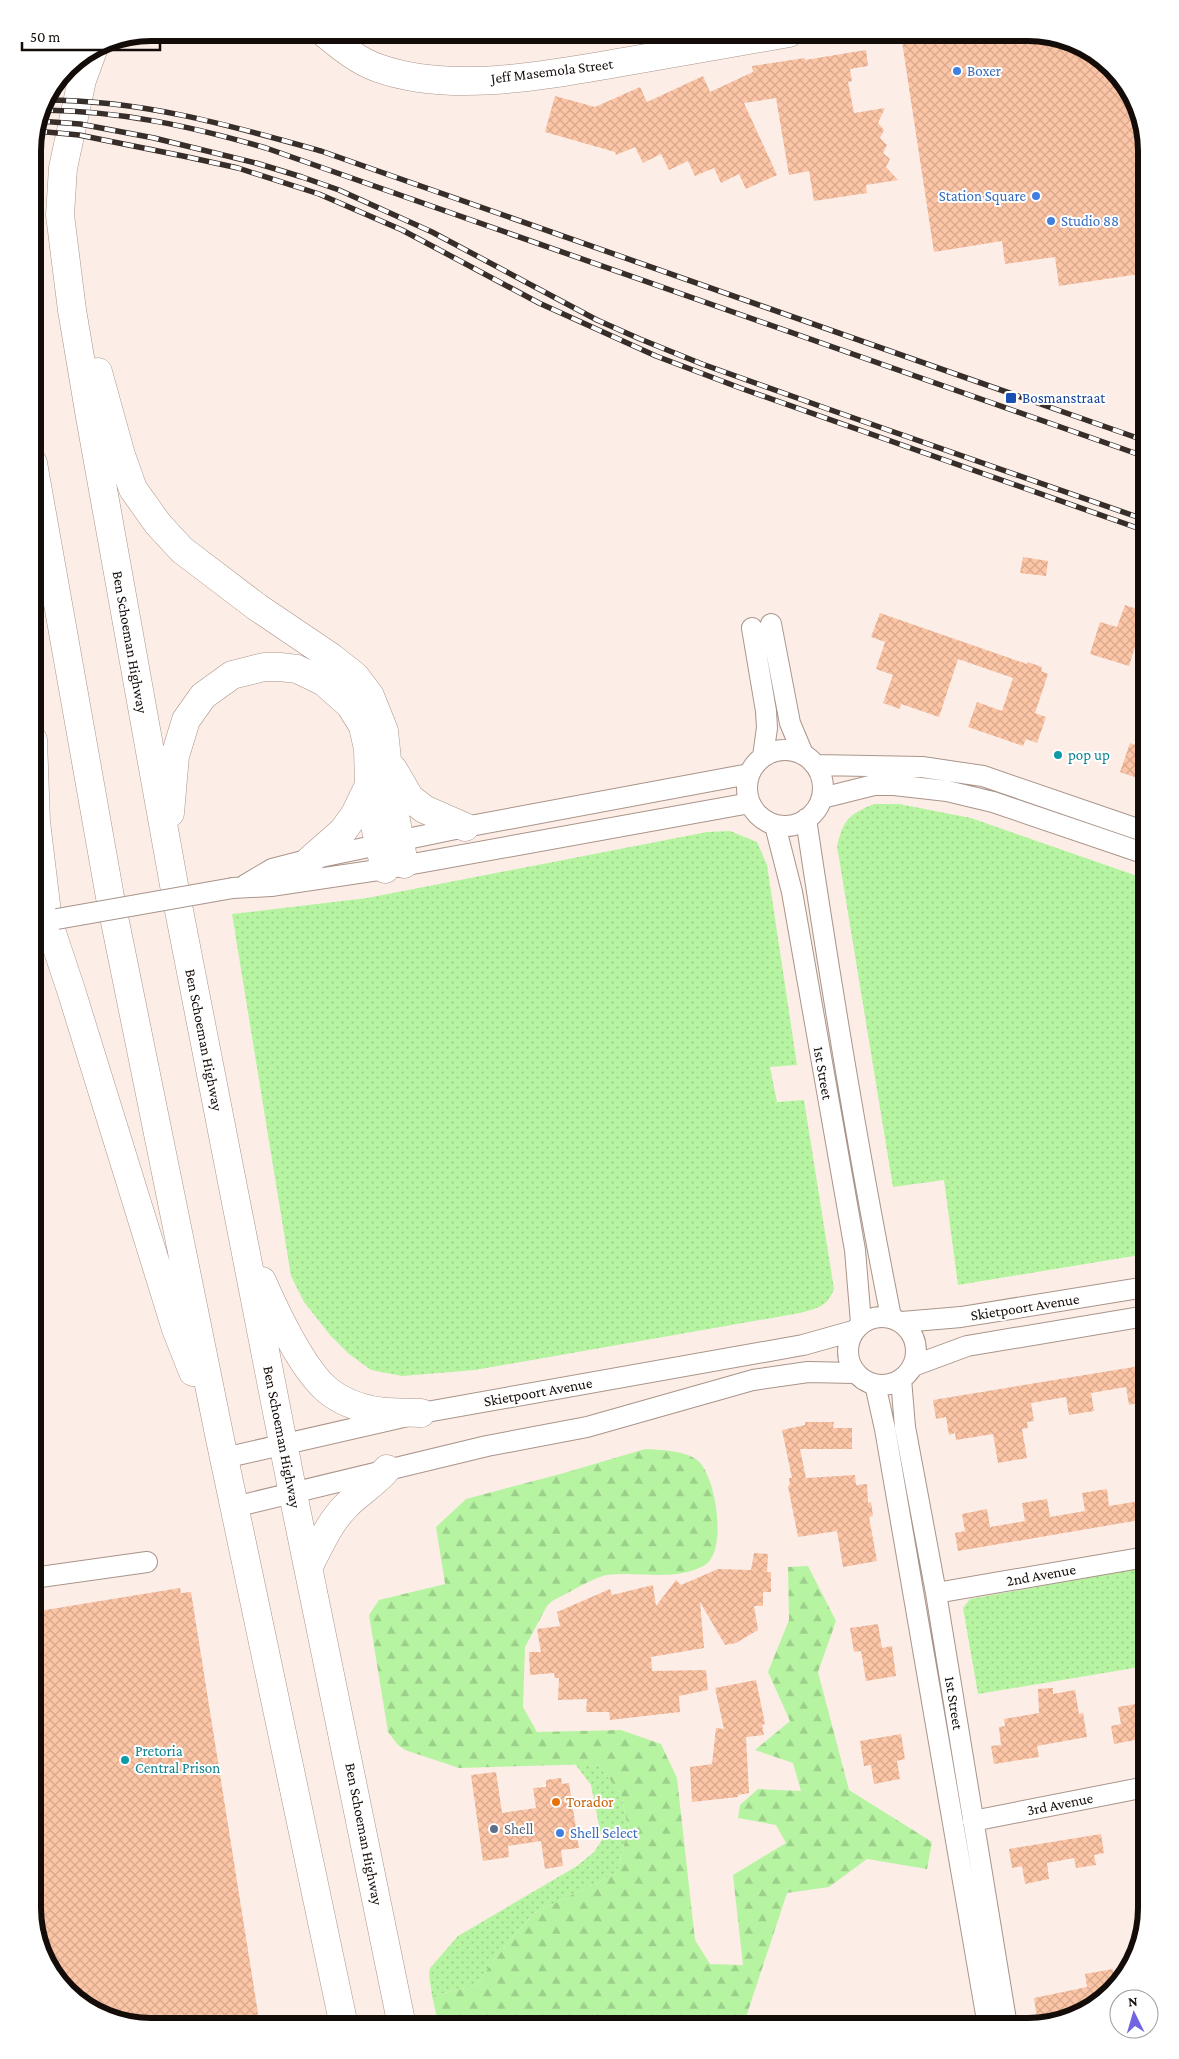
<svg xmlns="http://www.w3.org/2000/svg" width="1179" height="2059" font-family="'Crimson Pro',serif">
  <defs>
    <pattern id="grass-dots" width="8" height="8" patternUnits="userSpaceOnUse" patternTransform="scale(1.25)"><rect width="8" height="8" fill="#b7f4a2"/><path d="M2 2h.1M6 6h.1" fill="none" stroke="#9cd08a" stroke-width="1.8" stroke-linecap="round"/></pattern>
    <pattern id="forest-firs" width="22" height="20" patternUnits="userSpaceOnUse" patternTransform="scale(1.25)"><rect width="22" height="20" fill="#b7f4a2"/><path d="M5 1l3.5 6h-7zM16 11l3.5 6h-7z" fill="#9cd08a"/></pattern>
    <pattern id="building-cross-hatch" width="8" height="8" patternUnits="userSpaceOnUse" patternTransform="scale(1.25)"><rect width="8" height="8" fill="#fcc5a6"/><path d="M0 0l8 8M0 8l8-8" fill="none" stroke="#d7a88d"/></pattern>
  </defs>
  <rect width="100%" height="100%" fill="#fceee7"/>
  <!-- grass -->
  <path fill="url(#grass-dots)" d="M874,804H899L971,818L1146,879V1254L958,1285L944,1180L893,1187L837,846C844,819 848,815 874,804Z
    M730,831L757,842L767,865L797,1065L770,1067L777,1102L804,1100L834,1289C827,1307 818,1308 800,1313L475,1370L402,1376L371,1370L349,1354L330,1335L304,1302L291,1276L232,914L367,898L707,832Z
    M1146,1567V1666L978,1694L963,1608L970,1599Z
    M575,1764H598L621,1794L628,1828L617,1873L534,1913L493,1961L477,1985L432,1996L429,1974L430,1968L458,1936L577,1866L594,1852L602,1840L591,1785Z"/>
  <!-- forest -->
  <path fill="url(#forest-firs)" d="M645,1449C660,1450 684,1450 697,1460C716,1474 728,1551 705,1565C676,1582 639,1571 607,1575C594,1577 565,1595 552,1601L547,1606L525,1647L523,1707L537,1732L621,1730L661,1744L677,1778L695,1940L710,1964L743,1965L733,1875L786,1843L776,1825L738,1818L740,1805L758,1789L801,1791L793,1763L755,1750L790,1721L768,1672L789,1620L788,1567L808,1566L836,1621L818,1672L849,1790L932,1842L927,1869L867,1859L829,1887L787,1893L743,2026H439L432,1996L477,1985L493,1961L534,1913L617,1873L628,1828L621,1794L598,1764L459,1768L405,1750L398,1745L388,1732L369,1615L379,1600L445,1584L436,1527L466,1499L564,1473Z"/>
  <!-- building -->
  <path fill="url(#building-cross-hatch)" d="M966,33H1036L1094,53L1134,99L1146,151V273L1059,286L1055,257L1005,264L1002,241L934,252L902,42Z
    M866,50L868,66L850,69L852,81L848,82L854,113L885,108L878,123L884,130L880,138L887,145L883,153L890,159L886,167L898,180L866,185L867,193L814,201L809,171L789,175L776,98L744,103L777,175L746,189L739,174L721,183L714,168L695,176L688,161L669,170L661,154L643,163L635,147L616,155L615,152L545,132L555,96L595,107L640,87L647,102L703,76L710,92L753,72L752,66L805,58V60Z
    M1023,557L1048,561L1046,576L1020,573Z
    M1125,605L1146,612L1129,666L1090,654L1100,622L1117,627Z
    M880,613L1027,664L1028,662L1042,667L1041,671L1048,674L1035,713L1046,717L1037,743L1026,739L1023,746L968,727L977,702L1002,711L1013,678L958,659L939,717L901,704L900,709L883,703L893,675L876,669L885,642L871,637Z
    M1130,743L1146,749V781L1120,772Z
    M1146,1365V1401L1129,1405L1126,1387L1091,1393L1094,1411L1087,1412L1069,1415L1066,1397L1031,1403L1034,1421L1027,1422L1028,1428L1022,1429L1027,1458L998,1463L993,1434L956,1440L955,1433L949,1435L946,1417L936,1419L933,1400Z
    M805,1422H834L833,1428H852V1449H800L806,1478L855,1475L856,1485L867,1484L868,1503L871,1502L873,1516L869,1517L877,1561L843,1567L837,1531L798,1537L788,1486L790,1485L789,1478H792L782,1430L805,1425Z
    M1107,1489L1109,1506L1146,1500V1519L958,1551L955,1533L965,1531L962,1514L987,1509L990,1527L1025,1521L1022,1503L1047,1499L1050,1517L1085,1511L1082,1493Z
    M754,1553L768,1554L767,1572H771V1592H763V1606H754L758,1630L736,1643L725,1645L700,1602L704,1648L651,1657L652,1671L706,1670L708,1690L679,1696L680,1712L610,1720L609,1712H586L587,1699L558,1700L559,1678H555L554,1673L530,1675L529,1652H541L537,1629L560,1626L557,1612L610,1589L612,1595L653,1585L656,1606L676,1580L681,1585L718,1569L751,1570Z
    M180,1588L181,1593L191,1592L260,2026H143L85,2006L45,1960L32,1908L33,1612Z
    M878,1624L882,1648L892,1646L896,1676L866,1681L861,1651L854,1652L850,1628Z
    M756,1680L765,1724L762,1725L764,1735L746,1737L749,1793L738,1795V1797L692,1802L690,1767L712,1764L716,1728L724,1729L715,1688Z
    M1053,1688V1694L1075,1690L1079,1714L1083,1713L1087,1737L1037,1746L1039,1757L994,1764L991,1746L1001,1745L999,1727L1005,1726L1004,1719L1039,1713L1038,1689Z
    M1142,1703L1146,1738L1114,1744L1111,1726L1121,1724L1118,1707Z
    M901,1734L905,1759L897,1761L900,1779L874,1784L871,1765L864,1766L860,1741Z
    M496,1772L502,1813L536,1808L533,1788L546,1787V1780L561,1778L562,1784L569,1783L579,1848L561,1850L563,1866L545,1869L541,1841L508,1846L509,1857L483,1861L471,1775Z
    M1101,1834L1104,1853L1094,1855L1096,1865L1076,1868L1074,1858L1047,1863L1049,1879L1025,1884L1022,1866L1012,1868L1009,1849Z
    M1113,1969L1115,1984L1080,2014L1038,2024L1034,1998L1087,1987L1085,1974Z"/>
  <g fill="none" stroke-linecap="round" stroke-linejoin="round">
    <!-- lane casing -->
    <g stroke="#a99489" stroke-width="12">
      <path id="lane" d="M648,33L652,56"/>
    </g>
    <!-- street casing -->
    <g stroke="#a99489" stroke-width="22">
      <path id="street" d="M771,624L790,723L803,754
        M752,628L766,711L767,728L763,756
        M747 788a38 38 0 1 1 76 0a38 38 0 1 1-76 0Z
        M816,765L922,767L983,776L1146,832
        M822,798L874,785H894L947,791L993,802L1146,854
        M806,819C831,986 858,1152 891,1317
        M775,825L792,892L855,1250L861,1323
        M245,885L272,869L311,859L465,827L749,774
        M233,888L271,886L385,869L750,803
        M848 1351a34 34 0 1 1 68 0a34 34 0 1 1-68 0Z
        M902,1322L961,1317L1146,1287
        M913,1366L967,1346L1146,1316
        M901,1379L905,1427L936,1593L1007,2026
        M875,1384L885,1429L988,2026
        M224,1458L421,1413L803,1345L853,1331
        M234,1507L487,1446L587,1427L753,1380L808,1372L855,1373
        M33,1578L147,1562
        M936,1593L1146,1557
        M973,1821L1146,1787"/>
    </g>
    <!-- secondary casing -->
    <g stroke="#a99489" stroke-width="29">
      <path id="secondary" d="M324,33C340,46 358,61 378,68C454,95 551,74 629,61C682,52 736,42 789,33"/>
    </g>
    <!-- primary casing -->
    <g stroke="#a99489" stroke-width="29">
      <path id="primary" d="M93,50L82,80L63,168L60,215L72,310L90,417L174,885L293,1494L402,2026
        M98,372L121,455L133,489L158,524L182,550L257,607L331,657L355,676L370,696L384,731L390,788L404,864
        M33,463L110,897L220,1439L344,2026
        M33,740L36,822L48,921L71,990L176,1329L193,1372
        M393,769L410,798L424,809L465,827
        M369,785L371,808L385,869
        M170,813L175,756L186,720L203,696L232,675L264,667H280L297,669L324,682L350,705L363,726L368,749L369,785L355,814L343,831L311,859
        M262,1281C275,1311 299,1361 321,1384C331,1395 347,1403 360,1407C380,1414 401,1412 421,1413
        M309,1566C320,1545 329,1523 346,1506C359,1492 375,1484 387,1469"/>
    </g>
    <!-- lane -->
    <use href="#lane" stroke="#fff" stroke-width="10"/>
    <!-- street -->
    <use href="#street" stroke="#fff" stroke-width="20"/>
    <!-- secondary -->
    <use href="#secondary" stroke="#fff" stroke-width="28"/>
    <!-- primary -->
    <use href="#primary" stroke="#fff" stroke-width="28"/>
    <!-- rail casing -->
    <g stroke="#372e2a" stroke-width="5.5">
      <path id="rail" d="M44,100C142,100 229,125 321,151L1146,441
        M42,110C121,111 190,126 266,148L1146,457
        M39,121L80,124L154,138L256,163L302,177L339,190L432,232L597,320L640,339L702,364L828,409L1146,520
        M36,131L79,135L183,156L238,168L319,194L402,230L539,303L656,356L743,389L1146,531"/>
    </g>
    <!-- rail -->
    <use href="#rail" stroke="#fff" stroke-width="4" stroke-dasharray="11" stroke-linecap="butt"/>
    <!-- street-bridge casing -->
    <g stroke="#a99489" stroke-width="22" stroke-linecap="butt">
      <path id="street-bridge" d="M57,919L233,888"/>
    </g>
    <!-- street-bridge -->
    <use href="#street-bridge" stroke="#fff" stroke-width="20"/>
  </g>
  <!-- markers -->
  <g fill="#3f7fe0" stroke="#fff" stroke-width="2">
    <circle cx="957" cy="71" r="5"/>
    <circle cx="1036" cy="196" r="5"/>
    <circle cx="1051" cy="221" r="5"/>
    <circle cx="560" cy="1833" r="5"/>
  </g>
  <rect fill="#1a4fb4" stroke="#fff" stroke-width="2" x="1005" y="392" width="12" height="12" rx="2.5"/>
  <g fill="#0f9aa8" stroke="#fff" stroke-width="2">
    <circle cx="1058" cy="755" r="5"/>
    <circle cx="125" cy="1760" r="5"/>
  </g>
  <circle fill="#e8710a" stroke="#fff" stroke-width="2" cx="556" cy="1802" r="5"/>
  <circle fill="#5c6f8a" stroke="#fff" stroke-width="2" cx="494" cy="1829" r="5"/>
  <g text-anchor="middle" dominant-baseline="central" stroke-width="4" stroke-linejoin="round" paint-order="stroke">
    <!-- street labels -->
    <g font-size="15" fill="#140c08" stroke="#fff">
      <text transform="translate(552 71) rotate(-7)">Jeff Masemola Street</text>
      <text transform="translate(130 642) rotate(80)">Ben Schoeman Highway</text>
      <text transform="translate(204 1040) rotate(79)">Ben Schoeman Highway</text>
      <text transform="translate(823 1073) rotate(80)">1st Street</text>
      <text transform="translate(1025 1307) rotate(-9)">Skietpoort Avenue</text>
      <text transform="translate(538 1392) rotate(-10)">Skietpoort Avenue</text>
      <text transform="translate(282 1437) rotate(79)">Ben Schoeman Highway</text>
      <text transform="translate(1041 1575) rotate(-10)">2nd Avenue</text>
      <text transform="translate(954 1703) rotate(81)">1st Street</text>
      <text transform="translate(1060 1804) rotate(-11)">3rd Avenue</text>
      <text transform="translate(364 1834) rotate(79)">Ben Schoeman Highway</text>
    </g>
    <!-- shop labels -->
    <g font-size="15" fill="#366cbe" stroke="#fff" text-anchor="start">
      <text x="967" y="71">Boxer</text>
      <text x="1026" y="196" text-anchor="end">Station Square</text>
      <text x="1061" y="221">Studio 88</text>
      <text x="570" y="1833">Shell Select</text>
    </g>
    <!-- transit labels -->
    <g font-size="15" fill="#164399" stroke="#fff" text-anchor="start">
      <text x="1022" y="398">Bosmanstraat</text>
    </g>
    <!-- culture labels -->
    <g font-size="15" fill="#0d838f" stroke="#fff" text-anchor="start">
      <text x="1068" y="755">pop up</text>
      <text x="135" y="1751">Pretoria<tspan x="135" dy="17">Central Prison</tspan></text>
    </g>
    <!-- food labels -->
    <g font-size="15" fill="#c56008" stroke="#fff" text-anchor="start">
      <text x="566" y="1802">Torador</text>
    </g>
    <!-- service labels -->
    <g font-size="15" fill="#4e5e75" stroke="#fff" text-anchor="start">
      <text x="504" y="1829">Shell</text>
    </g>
  </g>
  <!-- crop -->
  <path d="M0 0H1179V2059H0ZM151 41H1028A110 110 0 0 1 1138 151V1908A110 110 0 0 1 1028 2018H151A110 110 0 0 1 41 1908V151A110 110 0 0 1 151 41Z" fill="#fff" fill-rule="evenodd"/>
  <path fill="none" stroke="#140c08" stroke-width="6" d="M151 41H1028A110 110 0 0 1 1138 151V1908A110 110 0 0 1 1028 2018H151A110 110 0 0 1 41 1908V151A110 110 0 0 1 151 41Z"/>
  <!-- north arrow -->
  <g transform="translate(1134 2014) rotate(355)"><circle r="24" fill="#ffffff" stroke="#a19e9c"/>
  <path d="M0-4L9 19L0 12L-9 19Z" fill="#7364df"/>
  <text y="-8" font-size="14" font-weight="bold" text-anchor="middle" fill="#140c08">N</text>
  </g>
  <!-- scale -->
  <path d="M22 42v8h138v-8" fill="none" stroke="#140c08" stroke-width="2.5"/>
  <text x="30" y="42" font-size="15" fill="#140c08" stroke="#ffffff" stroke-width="4" paint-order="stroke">50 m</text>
</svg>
